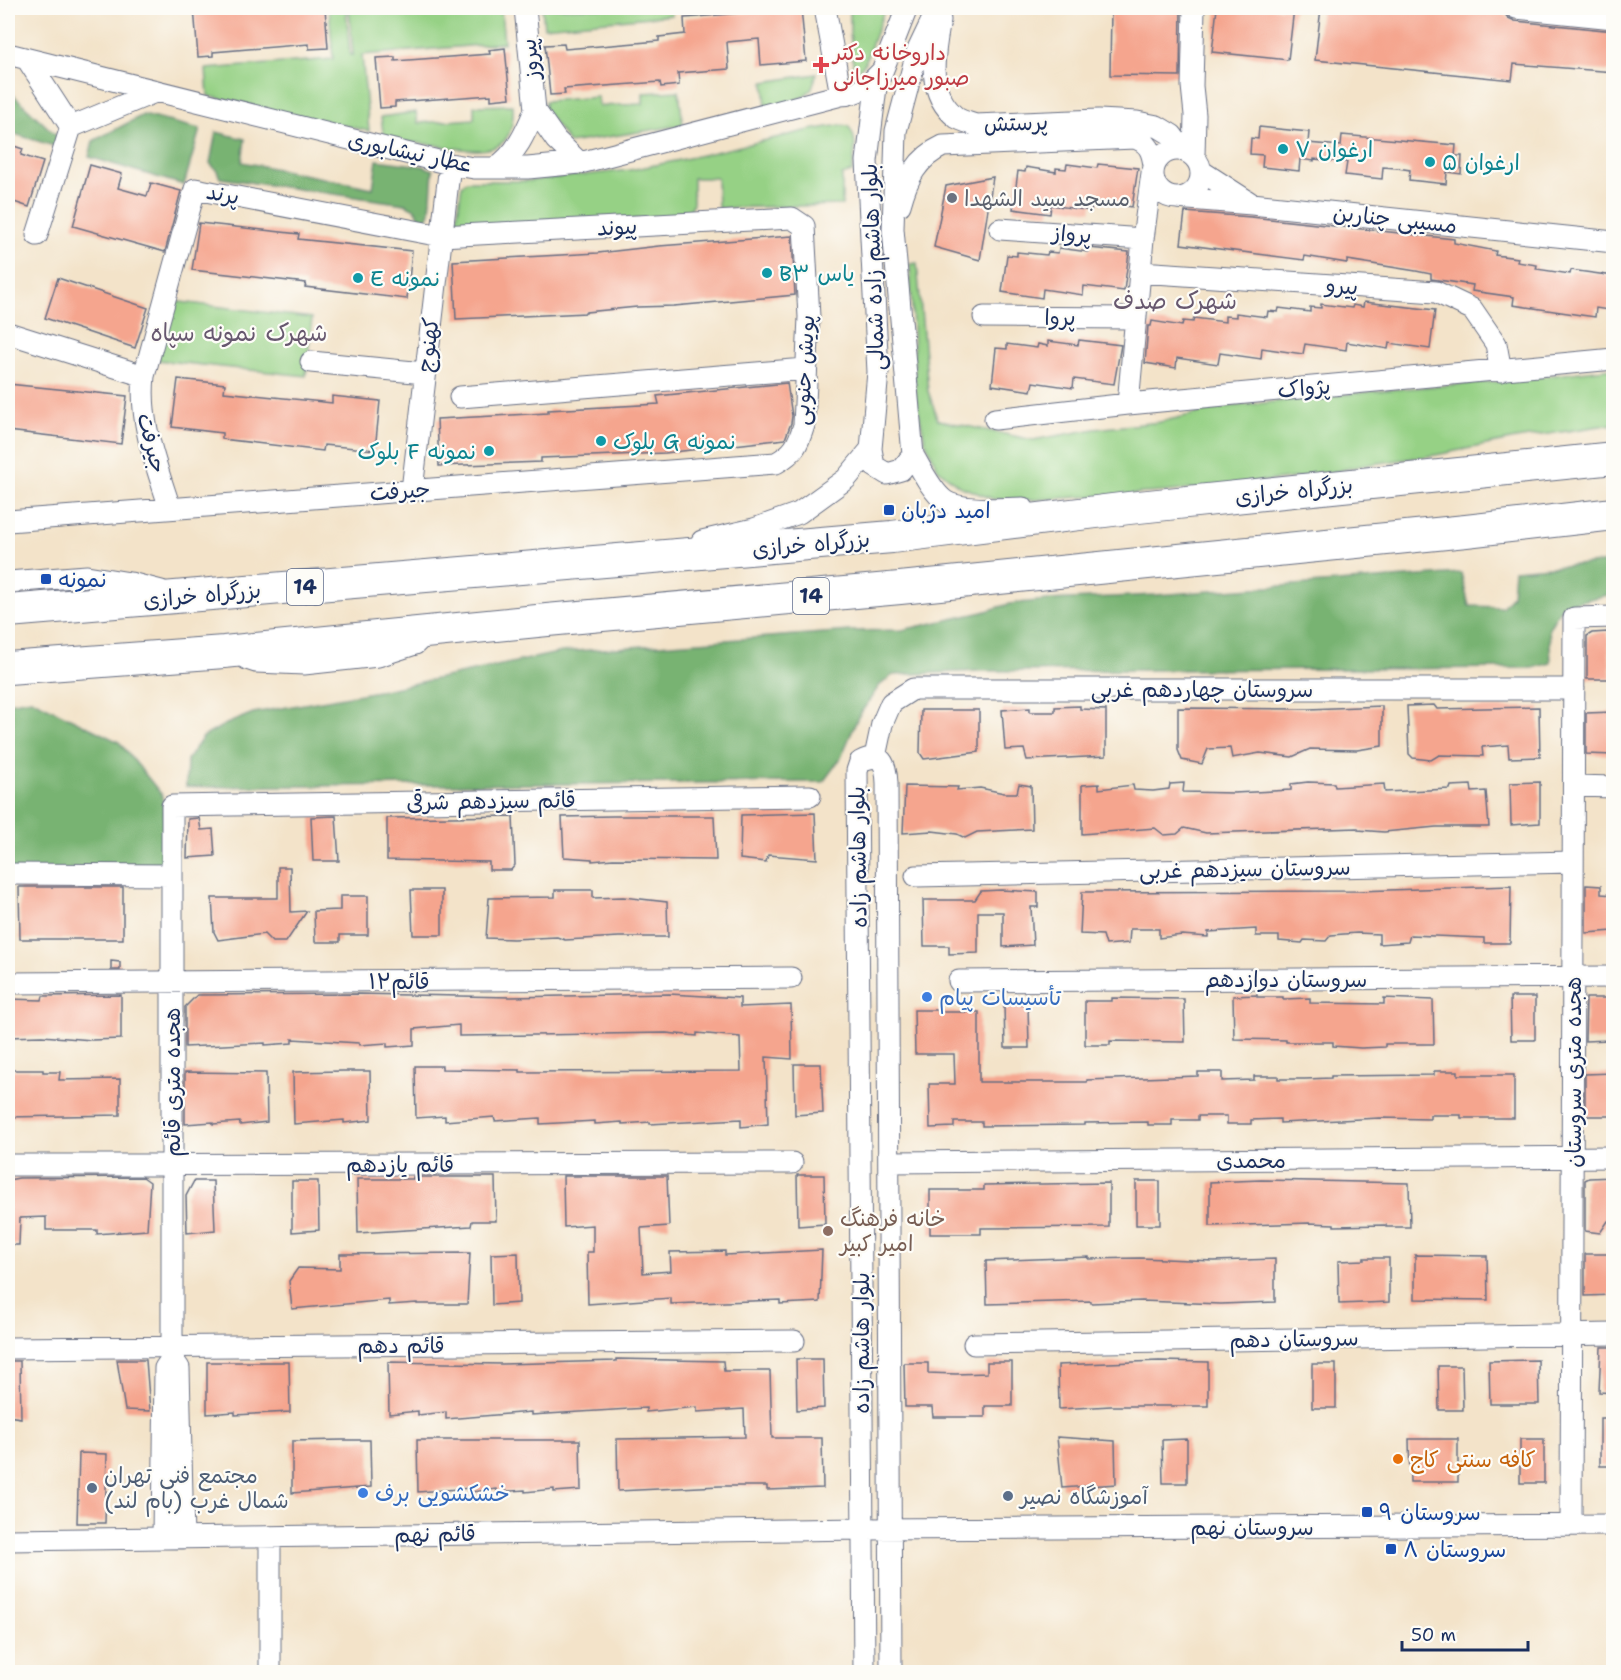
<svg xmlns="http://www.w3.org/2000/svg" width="1621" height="1680" font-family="'Shantell Sans','Playpen Sans Arabic',sans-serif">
  <rect width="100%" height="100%" fill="#fdfcf7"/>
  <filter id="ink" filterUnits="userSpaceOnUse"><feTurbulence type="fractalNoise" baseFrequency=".0167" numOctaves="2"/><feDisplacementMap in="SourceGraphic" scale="12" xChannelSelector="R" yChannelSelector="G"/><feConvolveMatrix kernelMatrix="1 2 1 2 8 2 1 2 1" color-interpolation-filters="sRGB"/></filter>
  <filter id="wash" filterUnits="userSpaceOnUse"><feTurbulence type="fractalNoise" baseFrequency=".008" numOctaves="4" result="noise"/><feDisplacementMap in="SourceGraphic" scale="24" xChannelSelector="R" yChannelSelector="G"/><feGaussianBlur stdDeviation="1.35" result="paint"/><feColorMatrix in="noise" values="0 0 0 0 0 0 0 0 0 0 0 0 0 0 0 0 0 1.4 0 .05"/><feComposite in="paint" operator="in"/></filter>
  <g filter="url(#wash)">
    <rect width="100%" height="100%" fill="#f3e3c9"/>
    <!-- green -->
    <path fill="#96d185" stroke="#588072" stroke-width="1.5" d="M329,8H346L350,55H353L349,8H501L504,43L362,55L369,131L208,96L206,69L333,59Z
      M542,8H672V15L544,27Z
      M684,8H745L685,13Z
      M850,8H885L865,63L854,75L850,32Z
      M817,74L811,90L801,98L766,109L764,82Z
      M679,91L683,125L569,143L545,110V101L598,97L599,106L643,104V93Z
      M513,105C516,159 480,152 441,146C423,143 403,142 384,140L381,117L416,112L418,123L474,119V106Z
      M840,125L848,126C859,138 854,157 852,172L842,175V205L718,208L717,178H693V203L688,216L455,231L462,185L467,181H527L630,170L680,160L810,130Z
      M917,263L928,391L938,420L1033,440L1095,429L1160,422L1225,407L1386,390L1504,381L1613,368V424L1516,439L1436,455L1365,465L1314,476L1164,492L1031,500L993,499L959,486L938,469L925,441L916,398L910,264Z
      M172,301L312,318L306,376L157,360Z"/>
    <!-- forest -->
    <path fill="#78b372" stroke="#4a7168" stroke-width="1.5" d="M8,90L57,136V147L8,132Z
      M143,115L200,129L184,185L89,157L93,141Z
      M216,132L245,139L242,162L373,188L377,160L423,166L433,170L430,212L428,217L422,221L415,209L405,204L220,178L217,171L210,163Z
      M1613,562V594L1563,605L1549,628L1551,663L1533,668L979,671L893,675L879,686L858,717L841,758L823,782L186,787L187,760L203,737L224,725L253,713L384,690L562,652L850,631L902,630L983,612L1009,604L1048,600L1156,595L1461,573L1469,606L1502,607L1512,596L1514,570Z
      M31,699L119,742L162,795L172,875L8,874V703Z"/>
    <g id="blocks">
      <!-- building -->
      <path fill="#f5a58e" d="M194,8H213V11L255,8H325L328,48L309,49V44L213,52V56L198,57Z
        M801,8L806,61L761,65L759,39L727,42L729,69L678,73L679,85L661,87L660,82L564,89L565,94L550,95L545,45L564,44L565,49L659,41V37L685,34L684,18Z
        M1111,8H1181L1180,76L1110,75Z
        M1217,8H1294L1288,60L1212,52Z
        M1321,8H1457L1504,13L1508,18L1515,21L1614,31V72L1514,64L1512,80L1315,60Z
        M505,48L510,98L491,100V95L395,102V107L380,108L376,58L395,57V61L490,54L489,50Z
        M1259,127L1309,132L1308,143L1341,146L1342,135L1456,145L1455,156H1462L1461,174L1447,172L1446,184L1409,180L1410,170L1397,168L1383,167L1382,179L1345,175L1347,162L1314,159V161L1300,159L1299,171L1262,167L1263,155L1250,154L1251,138L1258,139Z
        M8,144L23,149L21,155L43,162L29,207L8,200Z
        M1067,164L1097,168L1098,164L1138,168L1132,207L1093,201L1091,211L1051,205L1050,214L1013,209L1018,171L1025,172L1026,167L1056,172V168L1066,169Z
        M90,165L122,174L118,188L147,196L151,183L181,191L165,252L73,226Z
        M993,177L980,260L934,247L946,186Z
        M1185,212L1251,217L1454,239V243L1496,251L1495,255L1518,258L1517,262L1537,265L1536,269L1570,274L1571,270L1614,276V306H1609L1608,310L1596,308L1595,317L1581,315L1513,305L1514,297L1472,291L1473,285L1431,279V274L1416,271L1347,260V263L1305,256L1304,260L1181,244Z
        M199,223L299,234L298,239L412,251L407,299L305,287L306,283L192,270Z
        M792,236L795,295L674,306L637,307L586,312V313L456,319L453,261L598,253L659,246Z
        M1059,248L1088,252L1089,248L1129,252L1124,291L1084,286L1083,295L1043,289L1042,298L1002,292L1007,255L1017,256V252L1047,255L1048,252L1058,253Z
        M58,278L148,308L135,348L45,318Z
        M1364,302L1435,310L1430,349L1389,343L1388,349L1347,342L1346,350L1305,344L1303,354L1262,348L1261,359L1220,353L1218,364L1177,358L1176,368L1145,363L1148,326H1151L1152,321L1182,326L1183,321L1193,322L1194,318L1225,322V316L1236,317V313L1267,317L1268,311L1278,312L1279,308L1310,312V307L1321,308V304L1352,308L1353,305L1363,307Z
        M1079,340L1121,345L1114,384L1074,379L1073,388L1033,382L1031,391L992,385L996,348L1007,349V344L1037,348L1038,344L1048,346V341L1078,345Z
        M178,379L225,384L224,392L332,403V396L380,401L375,450L324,445L323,451L222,439V433L172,427Z
        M787,383L792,416L791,423L785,439L665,453L541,458V462L439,466L437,419L548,413V410L659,404L657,396Z
        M8,384L127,396L121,444L8,431Z
        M1608,632L1611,679H1587V636L1592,633Z
        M1434,705L1437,709L1539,707L1540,757L1509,758L1508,745L1482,747L1483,756L1439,755L1431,760L1413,758L1409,754L1407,706Z
        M1080,706V709L1106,710V756L1027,760L1024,749L1005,750L1002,710L1030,708V712H1055V707Z
        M1382,706V746L1357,750L1310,749L1292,757L1260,753L1232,758L1230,748L1208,749L1202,764L1182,760L1178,750V708L1309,709Z
        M921,710H979V752L924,759L920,753Z
        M1614,712V755L1586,754V713Z
        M1308,782L1334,783L1335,787L1384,784L1385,792L1450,789L1451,786L1471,785L1472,792L1486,791L1489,827H1436L1384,832L1358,830V828L1206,833L1184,828L1177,834L1164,835L1155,828L1082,834V785L1099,784V789L1133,785L1134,790L1153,791L1169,789L1170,784L1184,783L1183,792L1234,793L1291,790V784Z
        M1540,782V823L1511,825L1510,783Z
        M1019,784L1031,786L1032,829L977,832L965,838L957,834L932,831L903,833L905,786L958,787L957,790L980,788L1004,793H1017Z
        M815,813L817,859L768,855L766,862L740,859L741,815Z
        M336,816L339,861H313L311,817Z
        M513,816L515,865L511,870H489V862L387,860V818Z
        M613,816H714L716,860L613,859L592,861V859L564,857L562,817Z
        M199,818L201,830L213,829L215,856L187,858L188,819Z
        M278,867H290L291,912L307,911L286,942H272L264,934L218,940L214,932L212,898H278Z
        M1586,885L1601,886V894L1614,895V931L1586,933Z
        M1511,886L1510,943H1484V938L1410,935L1408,942L1379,944V934L1357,933L1331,935L1326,941L1304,940L1302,943L1279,941V936H1256V929L1208,932V937L1182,935L1159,938V929H1130L1129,943L1106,945L1103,935L1080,934L1082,892L1358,891Z
        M19,887H123V939H20Z
        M411,890H442V935H413Z
        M555,890H593V898L623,897L667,902L668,937H619L565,940L557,937L513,939L486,938L489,898L555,897Z
        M1001,890L1038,892V907H1031L1033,945L1003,947V912H978V953L949,954V946H924L923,900H975L981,891Z
        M340,896H368V935H340V942H315L314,911L340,910Z
        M111,961L120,962V970H111Z
        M357,994L511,997L669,994L740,998V1007L791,1005L792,1059L766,1057L768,1124L741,1127V1119L650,1124V1122L622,1124V1122L595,1124V1121L540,1124V1118L495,1121L494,1117L445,1121V1116L416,1118L415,1066H442V1069L520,1070V1072L741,1071L740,1037L697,1033V1036L666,1033L459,1036V1025L414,1029V1045L387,1047V1043L359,1045V1043L292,1039V1043L265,1045V1043L185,1047V1007L197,995Z
        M121,995V1039L92,1040L42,1036L8,1037V999L42,1000L43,996Z
        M1257,995V997H1283V999L1310,998V1003L1384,1004V998L1433,1000L1434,1044H1385V1047L1361,1048L1333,1046V1042H1286V1040L1234,1039L1233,996Z
        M1510,997H1535V1040H1511Z
        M1112,998L1184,999L1185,1042L1110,1041V1045H1085V1001H1112Z
        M1586,998H1609V1040L1585,1041Z
        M1004,1004H1028L1029,1048H1005Z
        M914,1010H938V1012H979V1082H1087V1080L1198,1076V1072H1222V1081L1254,1080V1076H1278V1079H1305L1331,1078V1076L1434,1075V1071H1458V1075H1514V1118H1461V1115H1430V1119L1380,1118L1280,1123V1119L1251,1120V1124H1227V1116H1198V1120H1172V1125H1148V1122L1085,1123V1125L982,1126V1122H954V1127L930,1128L929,1084H955L954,1054H915Z
        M794,1064H821L823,1113L795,1115Z
        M8,1070H43V1072H60L59,1080L120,1079V1115L8,1117Z
        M343,1071H370L371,1120L344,1123V1120L294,1124L293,1072Z
        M185,1072L266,1073L267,1122L240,1125V1122L213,1124V1122L185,1124Z
        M1613,1073L1614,1116H1585V1074Z
        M797,1175H824L825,1224L798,1226Z
        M563,1176H667L669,1226L641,1228L643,1273L671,1271L670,1252L725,1251V1255L822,1250L820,1302L780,1304V1300L671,1304V1298L588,1304L587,1252H593V1225L564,1227Z
        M143,1177L150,1182L147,1230L97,1234V1230H46V1217L20,1218L19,1245H8V1180L19,1178Z
        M413,1177H495L496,1221H472L471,1226L358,1233L357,1179H413Z
        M1614,1177V1220L1608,1221L1600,1233L1585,1231V1180L1589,1178Z
        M1261,1180L1409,1183L1410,1227H1386V1225L1334,1226V1224L1309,1223L1210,1226V1182Z
        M194,1181H213L215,1230L187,1233L186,1196Z
        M292,1181H318L319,1230L292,1232Z
        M1136,1181H1160V1225H1136Z
        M1109,1183V1227L981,1228V1234H930V1190H984V1185Z
        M470,1253L467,1304H417V1303L389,1305V1300L292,1309L289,1281L298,1268L340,1269V1254Z
        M518,1253L519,1303L492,1305L491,1254Z
        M1585,1254H1608V1257H1614V1295L1585,1296Z
        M1415,1255L1487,1256L1488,1300L1415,1299Z
        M1089,1257V1259L1140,1258L1214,1261L1275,1259V1302L1221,1304L1142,1301L1091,1303V1301L987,1304L986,1261Z
        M1364,1258H1389V1302L1339,1304L1338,1261L1364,1260Z
        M1601,1347H1614V1393L1599,1392Z
        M616,1359L723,1361L724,1371H770L772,1438H822L823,1488L767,1490V1486H720L618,1491L617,1439L745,1437L744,1409L697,1412V1407L646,1412V1408L531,1415V1412L446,1419V1412L418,1415V1411L389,1414L388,1362L502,1364L616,1361Z
        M796,1359H823L824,1408L797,1410Z
        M117,1360H146L150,1411L125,1410Z
        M1538,1360L1539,1404H1490L1489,1361Z
        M8,1361H20L21,1418L8,1416Z
        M1159,1361L1208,1362V1406H1111L1059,1409L1058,1365Z
        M207,1362H289L290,1412L235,1415V1412L207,1414Z
        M987,1362H1012V1406H985V1417H933L932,1407H905L904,1363H928V1373L956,1374L987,1373Z
        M1312,1364H1336V1408H1312Z
        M1438,1366H1462L1463,1410H1439Z
        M1600,1418H1614V1466H1600Z
        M1057,1437L1115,1441L1116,1484L1062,1488Z
        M1187,1439V1483H1163L1162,1440Z
        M1409,1439H1458V1482H1410Z
        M1520,1439H1544V1483H1520Z
        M343,1440H370L371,1487L292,1493V1441Z
        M417,1440H580L581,1490L554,1492V1489L525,1492V1490L497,1492V1489L471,1492V1488L418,1492Z
        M79,1453L107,1454L105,1523H77Z"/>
    </g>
  </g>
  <g filter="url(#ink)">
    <use href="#blocks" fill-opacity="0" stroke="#676e83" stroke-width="1.5"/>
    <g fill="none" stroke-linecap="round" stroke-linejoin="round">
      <!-- minor casing -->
      <g stroke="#676e83" stroke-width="23">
        <path id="minor" d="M525,8L535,110L556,140L580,163
          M825,8L841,95
          M938,8L917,52L896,131L893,229L913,455C921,469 932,492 945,501C961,511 1004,509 1023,508
          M1516,8L1614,18
          M940,20C934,53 925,93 957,118C962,121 970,123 975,125L1099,120L1137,122L1157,126L1172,135L1184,151
          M8,54L450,164L474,168H528L580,163L841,95C859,95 870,83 882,71
          M27,59L71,127
          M71,127L155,92
          M1153 174a24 24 0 1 1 48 0a24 24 0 1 1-48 0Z
          M1194,156L1195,115L1192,86L1194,8
          M495,168C516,155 526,132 535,110
          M1201,171L1249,202
          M1176,198L1252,204L1614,242
          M900,205C907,179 917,158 943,146L1135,138C1149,143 1152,151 1154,165
          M1000,229L1143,239
          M37,235L71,127
          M1140,272L1436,292L1472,309L1496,344L1501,371
          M984,317L1136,318
          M8,333L144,376
          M311,362L424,373
          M460,397L806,369
          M1128,404L1143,239L1152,173
          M995,419L1128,404L1614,359
          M871,449L874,466L887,474L901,470L913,455
          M412,490L450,164
          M8,521C264,501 520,482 776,463C794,453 798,445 804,425L809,317L804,226L792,218L441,236L195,189L144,376C139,422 156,465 170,508
          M702,541L754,529L799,513L846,479L871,449L878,372L867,161L876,87L907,8
          M8,582L87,576L130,583L161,591
          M247,659L256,662L304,664L378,656L415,644L419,640
          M875,757L882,724L891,703L913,689H1574
          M1574,786L1614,787
          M8,874L172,875
          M916,876L1573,862
          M959,981L1614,977
          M8,983L791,978
          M889,1162L1614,1157
          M8,1165L792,1163
          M974,1344L1614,1334
          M8,1348L794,1341
          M172,1358L179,1368L183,1538
          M1571,1525L1574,618L1614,617
          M270,1537V1672
          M163,1538L165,1368L172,1358V806L810,796
          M8,1540L862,1529L1614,1525
          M864,1672L857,771L860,762C882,750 886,764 887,783L891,1672"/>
      </g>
      <!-- highway casing -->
      <g stroke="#676e83" stroke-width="34">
        <path id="highway" d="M8,611L892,537L1129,508L1614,458
          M8,668L224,652L547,620L900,588L1466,531L1614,514"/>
      </g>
      <!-- minor -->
      <use href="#minor" stroke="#fff" stroke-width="21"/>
      <!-- highway -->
      <use href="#highway" stroke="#fff" stroke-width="32"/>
    </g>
  </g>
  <!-- markers -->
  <path fill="#e0444e" stroke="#fdfcf7" stroke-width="2" d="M818 56h6v6h6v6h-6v6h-6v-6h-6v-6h6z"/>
  <g fill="#0f9aa8" stroke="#fdfcf7" stroke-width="2">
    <circle cx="1283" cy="149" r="6"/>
    <circle cx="1430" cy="162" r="6"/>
    <circle cx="767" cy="273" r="6"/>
    <circle cx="358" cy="278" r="6"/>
    <circle cx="601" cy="441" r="6"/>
    <circle cx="489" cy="451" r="6"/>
  </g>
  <circle fill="#6b7280" stroke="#fdfcf7" stroke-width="2" cx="952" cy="198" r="6"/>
  <g fill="#1a4fb4" stroke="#fdfcf7" stroke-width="2">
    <rect x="883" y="504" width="12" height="12" rx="3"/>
    <rect x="40" y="573" width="12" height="12" rx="3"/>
    <rect x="1361" y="1506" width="12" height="12" rx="3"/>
    <rect x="1385" y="1543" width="12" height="12" rx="3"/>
  </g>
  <g fill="#3f7fe0" stroke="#fdfcf7" stroke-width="2">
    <circle cx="927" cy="997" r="6"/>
    <circle cx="363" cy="1493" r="6"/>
  </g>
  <circle fill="#8d6e63" stroke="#fdfcf7" stroke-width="2" cx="828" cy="1231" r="6"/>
  <circle fill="#e8710a" stroke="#fdfcf7" stroke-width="2" cx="1398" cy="1459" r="6"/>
  <g fill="#5c6f8a" stroke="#fdfcf7" stroke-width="2">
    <circle cx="92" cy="1488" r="6"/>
    <circle cx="1008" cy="1496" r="6"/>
  </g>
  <g text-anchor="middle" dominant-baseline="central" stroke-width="4.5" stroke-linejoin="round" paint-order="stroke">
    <!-- shield labels -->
    <g fill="#fdfcf7" stroke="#5f6c8c" stroke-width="1.5">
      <rect x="287" y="569" width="36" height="36" rx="4.5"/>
      <rect x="793" y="578" width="36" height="36" rx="4.5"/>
    </g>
    <g font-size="21" font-weight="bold" fill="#1b2f5e">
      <text x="305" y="587">14</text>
      <text x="811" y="596">14</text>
    </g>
    <!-- health labels -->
    <g font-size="22" fill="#be3a42" stroke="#fdfcf7" text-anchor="start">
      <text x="833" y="52">داروخانه دکتر<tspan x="833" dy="25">صبور میرزاجانی</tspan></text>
    </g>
    <!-- street labels -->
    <g font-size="22" fill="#1b2f5e" stroke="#fdfcf7">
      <text transform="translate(530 59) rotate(-96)">پیروز</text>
      <text transform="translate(1016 123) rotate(-2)">پرستش</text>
      <text transform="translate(410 152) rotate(12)">عطار نیشابوری</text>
      <text transform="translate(223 194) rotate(11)">پرند</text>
      <text transform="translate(1395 219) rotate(6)">مسیبی چناربن</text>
      <text transform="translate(617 227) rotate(-3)">پیوند</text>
      <text transform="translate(1072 234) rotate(4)">پرواز</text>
      <text transform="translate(873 267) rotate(-92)">بلوار هاشم زاده شمالی</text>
      <text transform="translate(1342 286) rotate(4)">پیرو</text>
      <text x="1060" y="317">پروا</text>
      <text transform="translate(428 345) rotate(-83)">كهنوج</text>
      <text transform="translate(804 370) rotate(-87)">پویش جنوبی</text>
      <text transform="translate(1304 388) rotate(-5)">پژواک</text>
      <text transform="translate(152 443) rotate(76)">جیرفت</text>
      <text transform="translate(400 491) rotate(-4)">جيرفت</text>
      <text transform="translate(1294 491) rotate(-6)">بزرگراه خرازی</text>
      <text transform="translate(811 544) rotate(-5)">بزرگراه خرازی</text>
      <text transform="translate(202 595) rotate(-5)">بزرگراه خرازی</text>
      <text x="1202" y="689">سروستان چهاردهم غربی</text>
      <text transform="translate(491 801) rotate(-1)">قائم سیزدهم شرقی</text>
      <text transform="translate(858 857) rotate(-91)">بلوار هاشم زاده</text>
      <text transform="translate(1245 869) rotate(-1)">سروستان سیزدهم غربی</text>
      <text x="1286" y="979">سروستان دوازدهم</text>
      <text x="399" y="981">قائم۱۲</text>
      <text transform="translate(1573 1072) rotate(-90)">هجده متری سروستان</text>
      <text transform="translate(172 1082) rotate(-90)">هجده متری قائم</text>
      <text x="1251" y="1160">محمدی</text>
      <text x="400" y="1164">قائم یازدهم</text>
      <text transform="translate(1294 1339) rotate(-1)">سروستان دهم</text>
      <text transform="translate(861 1343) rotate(-90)">بلوار هاشم زاده</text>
      <text x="401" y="1345">قائم دهم</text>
      <text x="1252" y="1527">سروستان نهم</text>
      <text transform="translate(435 1534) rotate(-1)">قائم نهم</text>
    </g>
    <!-- culture labels -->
    <g font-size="22" fill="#0d838f" stroke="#fdfcf7" text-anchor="start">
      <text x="1295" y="149">ارغوان ۷</text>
      <text x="1442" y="162">ارغوان ۵</text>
      <text x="779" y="273">B۳ یاس</text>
      <text x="370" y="278">E نمونه</text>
      <text x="613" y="441">بلوک G نمونه</text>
      <text x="477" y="451" text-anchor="end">بلوک F نمونه</text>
    </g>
    <!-- worship labels -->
    <g font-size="22" fill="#5b616d" stroke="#fdfcf7" text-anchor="start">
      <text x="964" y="198">مسجد سید الشهدا</text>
    </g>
    <!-- transit labels -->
    <g font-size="22" fill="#164399" stroke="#fdfcf7" text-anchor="start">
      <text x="901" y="510">امید دژبان</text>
      <text x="58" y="579">نمونه</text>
      <text x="1379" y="1512">سروستان ٩</text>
      <text x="1403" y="1549">سروستان ٨</text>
    </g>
    <!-- shop labels -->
    <g font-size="22" fill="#366cbe" stroke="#fdfcf7" text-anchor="start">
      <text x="939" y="997">تأسیسات پیام</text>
      <text x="375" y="1493">خشکشویی برف</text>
    </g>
    <!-- education labels -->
    <g font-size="22" fill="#785e54" stroke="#fdfcf7" text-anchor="start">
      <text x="840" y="1218">خانه فرهنگ<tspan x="840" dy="25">امیر کبیر</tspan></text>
    </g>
    <!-- food labels -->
    <g font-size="22" fill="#c56008" stroke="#fdfcf7" text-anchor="start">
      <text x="1410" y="1459">کافه سنتی کاج</text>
    </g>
    <!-- service labels -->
    <g font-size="22" fill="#4e5e75" stroke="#fdfcf7" text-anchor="start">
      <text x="104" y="1475">مجتمع فنی تهران<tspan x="104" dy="25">شمال غرب (بام لند)</tspan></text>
      <text x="1020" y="1496">آموزشگاه نصیر</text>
    </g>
    <!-- neighbourhood labels -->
    <g font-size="24" fill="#67586f" stroke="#fdfcf7">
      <text x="1175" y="301">شهرک صدف</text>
      <text x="239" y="333">شهرک نمونه سپاه</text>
    </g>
  </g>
  <!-- margin -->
  <rect width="1621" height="1680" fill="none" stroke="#fdfcf7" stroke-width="30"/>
  <!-- scale -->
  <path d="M1402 1641v9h126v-9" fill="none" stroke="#1b2f5e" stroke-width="3"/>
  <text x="1411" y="1641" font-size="18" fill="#1b2f5e" stroke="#fdfcf7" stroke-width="4.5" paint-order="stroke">50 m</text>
</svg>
